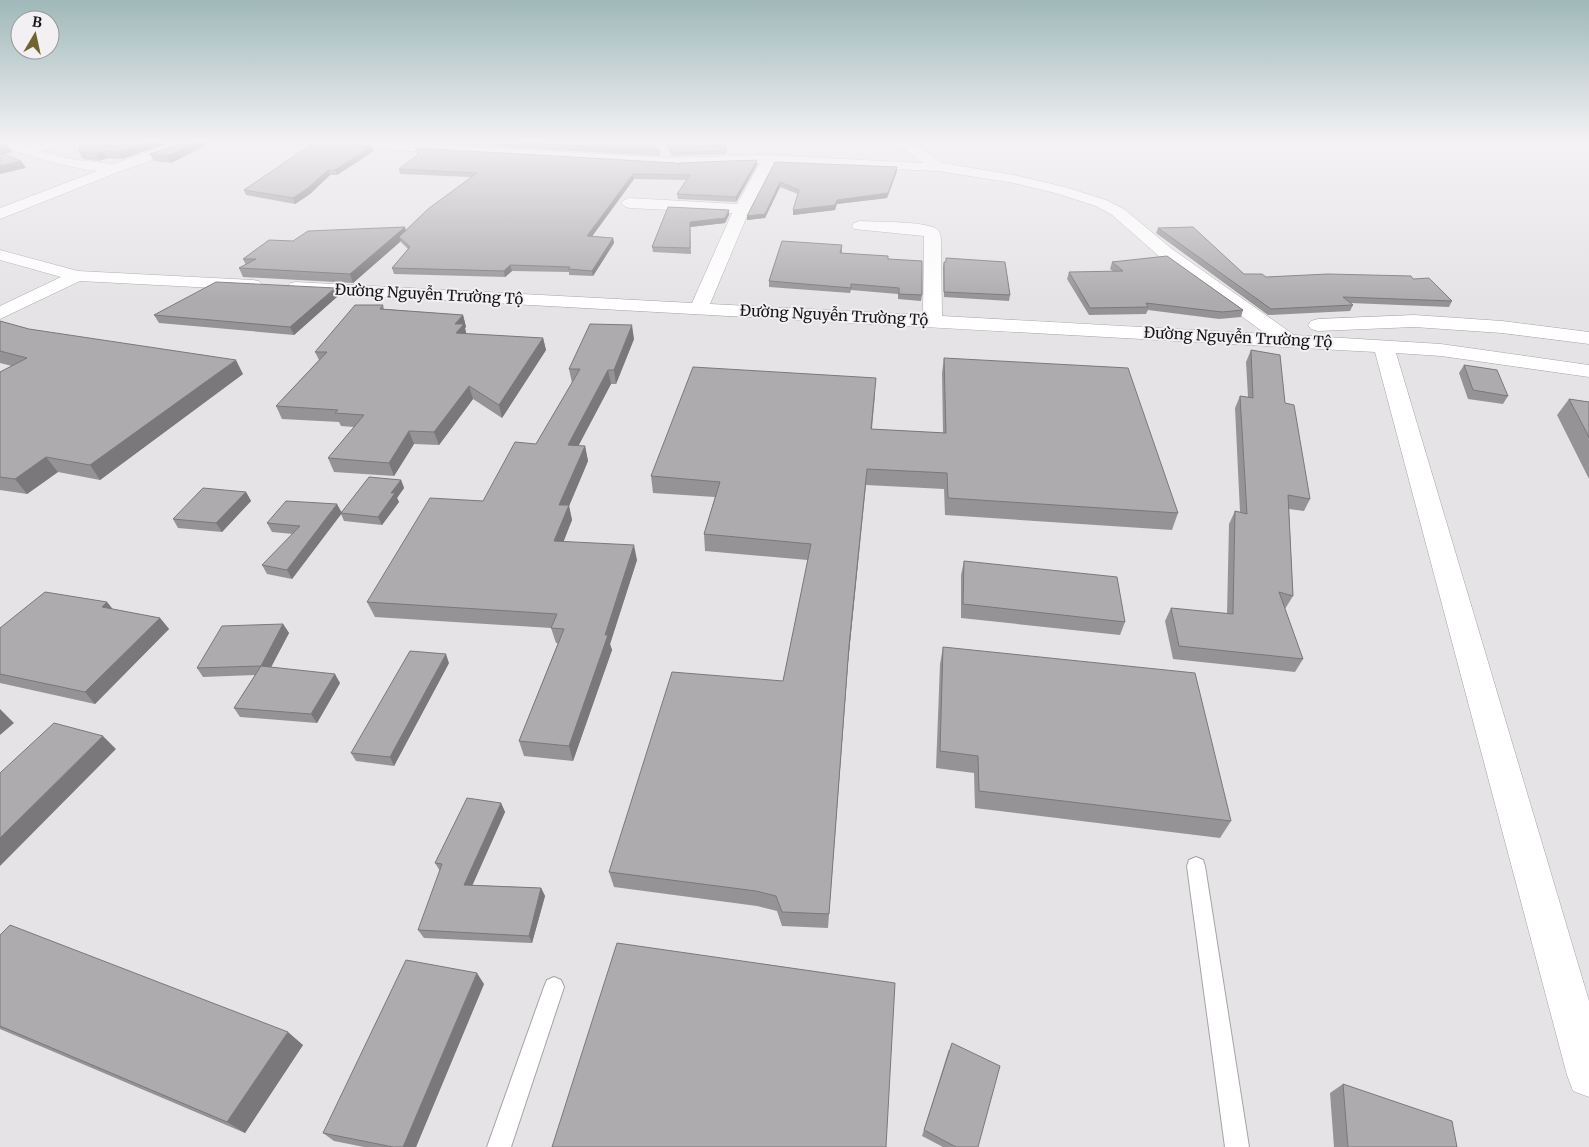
<svg xmlns="http://www.w3.org/2000/svg" width="1589" height="1147" font-family="Merriweather,serif">
  <rect width="100%" height="100%" fill="#e6e3e6"/>
  <g fill="none" stroke-linecap="round" stroke-linejoin="round">
    <!-- lane casing -->
    <g stroke="#a6a3a6" stroke-width="2">
      <path id="lane" d="M1196,857L1203,860L1205,866L1249,1147H1225L1187,866L1189,860Z
        M554,977L561,980L564,987L511,1147H487L544,987L547,980Z"/>
    </g>
    <!-- street casing -->
    <g stroke="#a6a3a6" stroke-width="1">
      <path id="street" d="M0,140H7L27,146L52,140H74L72,143L42,151L69,159L113,164L182,140H202L200,143L121,171L0,219V208L97,171C62,167 32,156 0,146Z
        M319,140H359L670,158L763,155L923,163L893,140H909L942,163L1014,175L1065,187L1106,200L1124,209L1172,249L1294,335L1441,344L1589,365V377L1441,356L1396,353L1589,1001V1097L1573,1091L1567,1075L1375,352L296,292L290,291L287,287L290,283L296,282L692,303L732,213L629,208L624,206L621,203L624,200L629,198L737,204L760,163L670,166L359,148L326,144ZM774,164L938,171L1014,183L1055,193L1096,206L1112,215L1160,257L1266,334L942,316L941,244C941,239 941,232 937,229C924,221 877,222 860,221L854,223L852,226L854,229L924,236L923,315L710,304L750,209Z
        M0,250L78,271L253,280L259,281L262,285L259,289L253,290L80,281L0,319V306L61,277L0,260Z
        M1414,315L1502,321L1589,332V344L1502,333L1414,327L1318,331L1311,329L1308,325L1311,321L1318,319Z"/>
    </g>
    <!-- lane -->
    <use href="#lane" fill="#fff" fill-rule="evenodd"/>
    <!-- street -->
    <use href="#street" fill="#fff" fill-rule="evenodd"/>
  </g>
  <!-- wall -->
  <path fill="#969396" d="M13,140H45L27,144Z
    M80,140H176L122,159L107,158L99,161L83,159L79,152Z
    M192,140H216L171,163L154,161L150,154Z
    M407,140H645L660,151V156L408,141Z
    M663,140H723L727,151L726,154L672,156Z
    M1346,140H1423L1353,144Z
    M324,141L374,151L337,175H330L310,194L295,204L246,195L244,190Z
    M415,148L678,164L757,160V165L736,202L678,199L677,194L686,180L634,179L592,236L613,238L614,243L593,276L569,275V272L512,271L505,277L394,274L392,268L408,249L401,242V241L353,283L243,277L239,268L246,265L243,259L293,241L406,231L471,177L400,174L399,169L418,155Z
    M775,162L897,171L887,198L837,204L835,210L793,215V210L798,194L780,187L765,218L747,220Z
    M668,207L729,210V215L725,223L690,227L691,254L653,252L652,247Z
    M1158,228L1244,274L1266,277L1413,279L1452,301L1449,307L1350,303L1353,305L1350,311L1268,315L1156,233Z
    M842,245V253L888,259L922,295L921,301L898,299V294L851,290L850,293L769,287V281Z
    M946,258L1010,295L1009,301L944,297L943,267L944,262H946Z
    M1112,262L1243,310L1241,317L1219,319L1148,310L1146,314L1089,315L1067,279L1069,272H1114L1110,269Z
    M338,296L294,335L159,323L154,315Z
    M383,305L384,309L463,315L466,327L465,328L466,334L543,338L546,350L502,418L473,399L439,445L414,444L394,476L334,472L328,458L354,427L341,426L339,422L282,419L276,406L319,360L315,352Z
    M0,321L29,329L243,374L100,480L58,472L27,494L0,490V372L12,366L0,363Z
    M634,339L616,384H611L578,446H585L588,461L569,506L572,520L563,541L637,560L610,644L612,650L573,761L524,756L519,741L558,643H556L551,628L375,617L367,602L483,501L536,444L572,383L569,369Z
    M1251,350L1285,403L1310,499L1304,511L1289,509L1293,596L1285,609L1303,659L1295,672L1173,659L1165,621L1171,608L1227,614L1229,524L1235,511L1240,512L1235,408L1240,396L1248,397L1246,362Z
    M944,358L1178,513L1172,530L945,515L944,489L866,485L848,663L828,928L782,926L777,911L757,906L614,887L609,872L783,681L808,560L705,551L704,534L715,497L653,493L651,476L875,394L872,429L943,433L942,373Z
    M1464,365L1508,396L1503,404L1468,399L1459,373Z
    M1569,399L1589,402V479L1557,415Z
    M401,480L404,488L397,498L399,502L382,525L344,521L341,514L292,579L267,574L262,565L293,534L272,532L267,523L341,512Z
    M246,492L251,501L222,532L178,528L173,519Z
    M964,561L1125,622L1120,635L961,618V575Z
    M107,602L112,609L160,618L169,629L95,704L0,683V628Z
    M283,624L289,633L271,667L340,683L317,723L240,717L234,708L255,675L203,677L197,668Z
    M943,647L1231,821L1220,838L975,808L974,773L936,768L940,664Z
    M449,663L394,766L356,761L351,753Z
    M501,803L505,812L472,885L541,888L545,896L532,943L424,938L418,930L440,871L435,863Z
    M0,935L303,1045L245,1133L0,1029Z
    M484,984L416,1147H364L334,1141L323,1133Z
    M949,1049L978,1147H943L922,1136Z
    M1343,1084L1457,1147H1334L1330,1093Z"/>
  <!-- shaded-wall -->
  <path fill="#7a787a" d="M25,140H45L27,144Z
    M154,140H176L122,159L118,152Z
    M199,140H216L171,163L168,156Z
    M8,145L12,152L0,155V147Z
    M372,146L374,151L337,175L335,170Z
    M103,151L107,158L99,161L96,154Z
    M757,160V165L736,202V197Z
    M21,161L26,168L0,174V166Z
    M897,167V171L887,198L837,204L835,210L793,215V210L837,200Z
    M328,170L330,175L310,194L295,204L293,198Z
    M633,174L634,179L588,242L587,236Z
    M780,182V187L765,218L747,220V216Z
    M729,210V215L725,223L690,227L691,254L690,222Z
    M405,227L407,235L399,237L401,241L353,283L350,274Z
    M613,238L614,243L593,276L592,271Z
    M510,265L512,271L505,277L504,271Z
    M335,288L338,296L294,335L290,327Z
    M463,315L466,327L465,328L467,337L460,345L455,324Z
    M632,325L634,339L616,384L614,370Z
    M543,338L546,350L502,418L499,405Z
    M236,360L243,374L100,480L90,465Z
    M608,370L611,384L571,460L568,445Z
    M469,386L473,399L439,445L434,432Z
    M409,431L414,444L394,476L389,463Z
    M585,446L588,461L569,506L572,520L558,556L554,541L559,505Z
    M46,457L58,472L27,494L15,479Z
    M867,469L848,663L828,928L849,646Z
    M401,480L404,488L397,498L399,502L382,525L378,517L391,493Z
    M246,492L251,501L222,532L216,523Z
    M337,504L342,513L292,579L287,570Z
    M634,545L637,560L610,644L612,650L573,761L569,746Z
    M107,602L116,613L102,607Z
    M160,618L169,629L95,704L85,692Z
    M283,624L289,633L267,675L261,666Z
    M446,654L449,663L394,766L390,757Z
    M335,674L340,683L317,723L311,714Z
    M0,709L14,723L0,735Z
    M103,736L116,749L0,866V838Z
    M501,803L505,812L469,893L464,885Z
    M541,888L545,896L532,943L529,936Z
    M477,973L484,984L416,1147H403Z
    M288,1032L303,1045L245,1133L227,1122Z"/>
  <!-- building -->
  <path fill="#aeabae" stroke="#7a787a" d="M80,140H154L118,152L103,151L96,154L79,152Z
    M192,140H199L168,156L150,154Z
    M318,140L372,146L335,170H328L308,188L293,198L244,190Z
    M474,140H645L660,151Z
    M665,140H723L727,148L726,151L672,153Z
    M0,142L8,145L0,147Z
    M415,148L676,163L679,165L678,163L757,160L736,197L677,194L690,175L633,174L587,236L613,238L592,271L568,269L570,267L510,265L504,271L392,268L410,247L399,237L428,209L477,173L399,169L419,154Z
    M0,153L21,161L0,166Z
    M775,162L897,167L888,193L837,200L835,205L793,210L799,190L780,182L765,214L747,216Z
    M668,207L729,210L725,218L690,222V248L652,247Z
    M405,227L350,274L239,268L256,259H243L269,240L293,241L308,231Z
    M1193,227L1244,274H1262L1266,277L1328,274L1411,276L1413,279L1429,278L1452,301L1343,297L1353,305L1271,309L1158,228Z
    M782,241L842,245L840,253L888,256V259L922,261V295L899,294V288L851,284V288L769,281Z
    M1167,256L1243,310L1222,312L1146,303L1148,307L1090,308L1069,272L1123,271L1112,262Z
    M946,258L1005,262L1010,295L944,292V262H946Z
    M216,282L335,288L290,327L154,315Z
    M355,305H383L380,309L463,315L455,324H464L456,333L543,338L499,405L469,386L434,432L409,431L389,463L328,458L364,415L335,413L338,410L276,406L327,352H315Z
    M0,321L29,329L236,360L90,465L46,457L15,479L0,477V372L27,358L0,351Z
    M590,324L632,325L614,370H608L568,445L585,446L559,505H569L554,541L634,545L605,635H608L569,746L519,741L564,629L551,628L557,614L367,602L430,498L483,501L515,442L536,444L580,369H569Z
    M1251,350L1280,355L1285,403L1294,405L1310,499L1288,495L1293,596L1279,592L1303,659L1179,646L1171,608L1233,614L1235,511L1247,514L1240,396L1253,398Z
    M944,358L1128,368L1178,513L948,498L947,473L867,469L849,646L829,914L782,912L776,896L756,891L609,872L672,672L783,681L811,544L704,534L720,482L651,476L693,367L876,378L871,429L946,433Z
    M1464,365L1497,370L1508,396L1473,390Z
    M1569,399L1589,402V437Z
    M369,477L401,480L391,493H395L378,517L341,513Z
    M203,488L246,492L216,523L173,519Z
    M286,501L337,504L287,570L262,565L300,526L267,523Z
    M964,561L1117,577L1125,622L963,604Z
    M45,592L107,602L102,607L160,618L85,692L0,674V628Z
    M283,624L261,666L197,668L222,626Z
    M943,647L1195,673L1231,821L979,791L978,756L940,751Z
    M410,651L446,654L390,757L351,753Z
    M261,666L335,674L311,714L234,708Z
    M54,723L103,736L0,838V773Z
    M467,798L501,803L464,885L541,888L529,936L418,930L442,864L435,863Z
    M10,925L288,1032L227,1122L0,1026V935Z
    M617,943L895,983L886,1147H552Z
    M406,960L477,973L403,1147H393L323,1133Z
    M952,1043L1000,1066L978,1147H956L924,1130Z
    M1343,1084L1452,1121L1457,1147H1348Z"/>
  <!-- sky -->
  <linearGradient id="sky" x2="0" y2="1"><stop stop-color="#9fb8b9"/><stop offset="0.47" stop-color="#f4f2f4"/><stop offset="1" stop-color="#f4f2f4" stop-opacity="0"/></linearGradient>
  <rect width="1589" height="301" fill="url(#sky)"/>
  <g text-anchor="middle" dominant-baseline="central" stroke-width="4" stroke-linejoin="round" paint-order="stroke">
    <!-- far-street labels -->
    <g font-size="15" fill="#151516" stroke="#f3f0f3">
      <text transform="translate(429 294) rotate(3)">Đường Nguyễn Trường Tộ</text>
      <text transform="translate(834 315) rotate(3)">Đường Nguyễn Trường Tộ</text>
      <text transform="translate(1238 337) rotate(3)">Đường Nguyễn Trường Tộ</text>
    </g>
  </g>
  <!-- north arrow -->
  <g transform="translate(35 35) rotate(9)"><circle r="24" fill="#f3f0f3" stroke="#9a989b"/>
  <path d="M0-4L9 19L0 12L-9 19Z" fill="#706431"/>
  <text y="-8" font-size="14" font-weight="bold" text-anchor="middle" fill="#151516">B</text>
  </g>
</svg>
